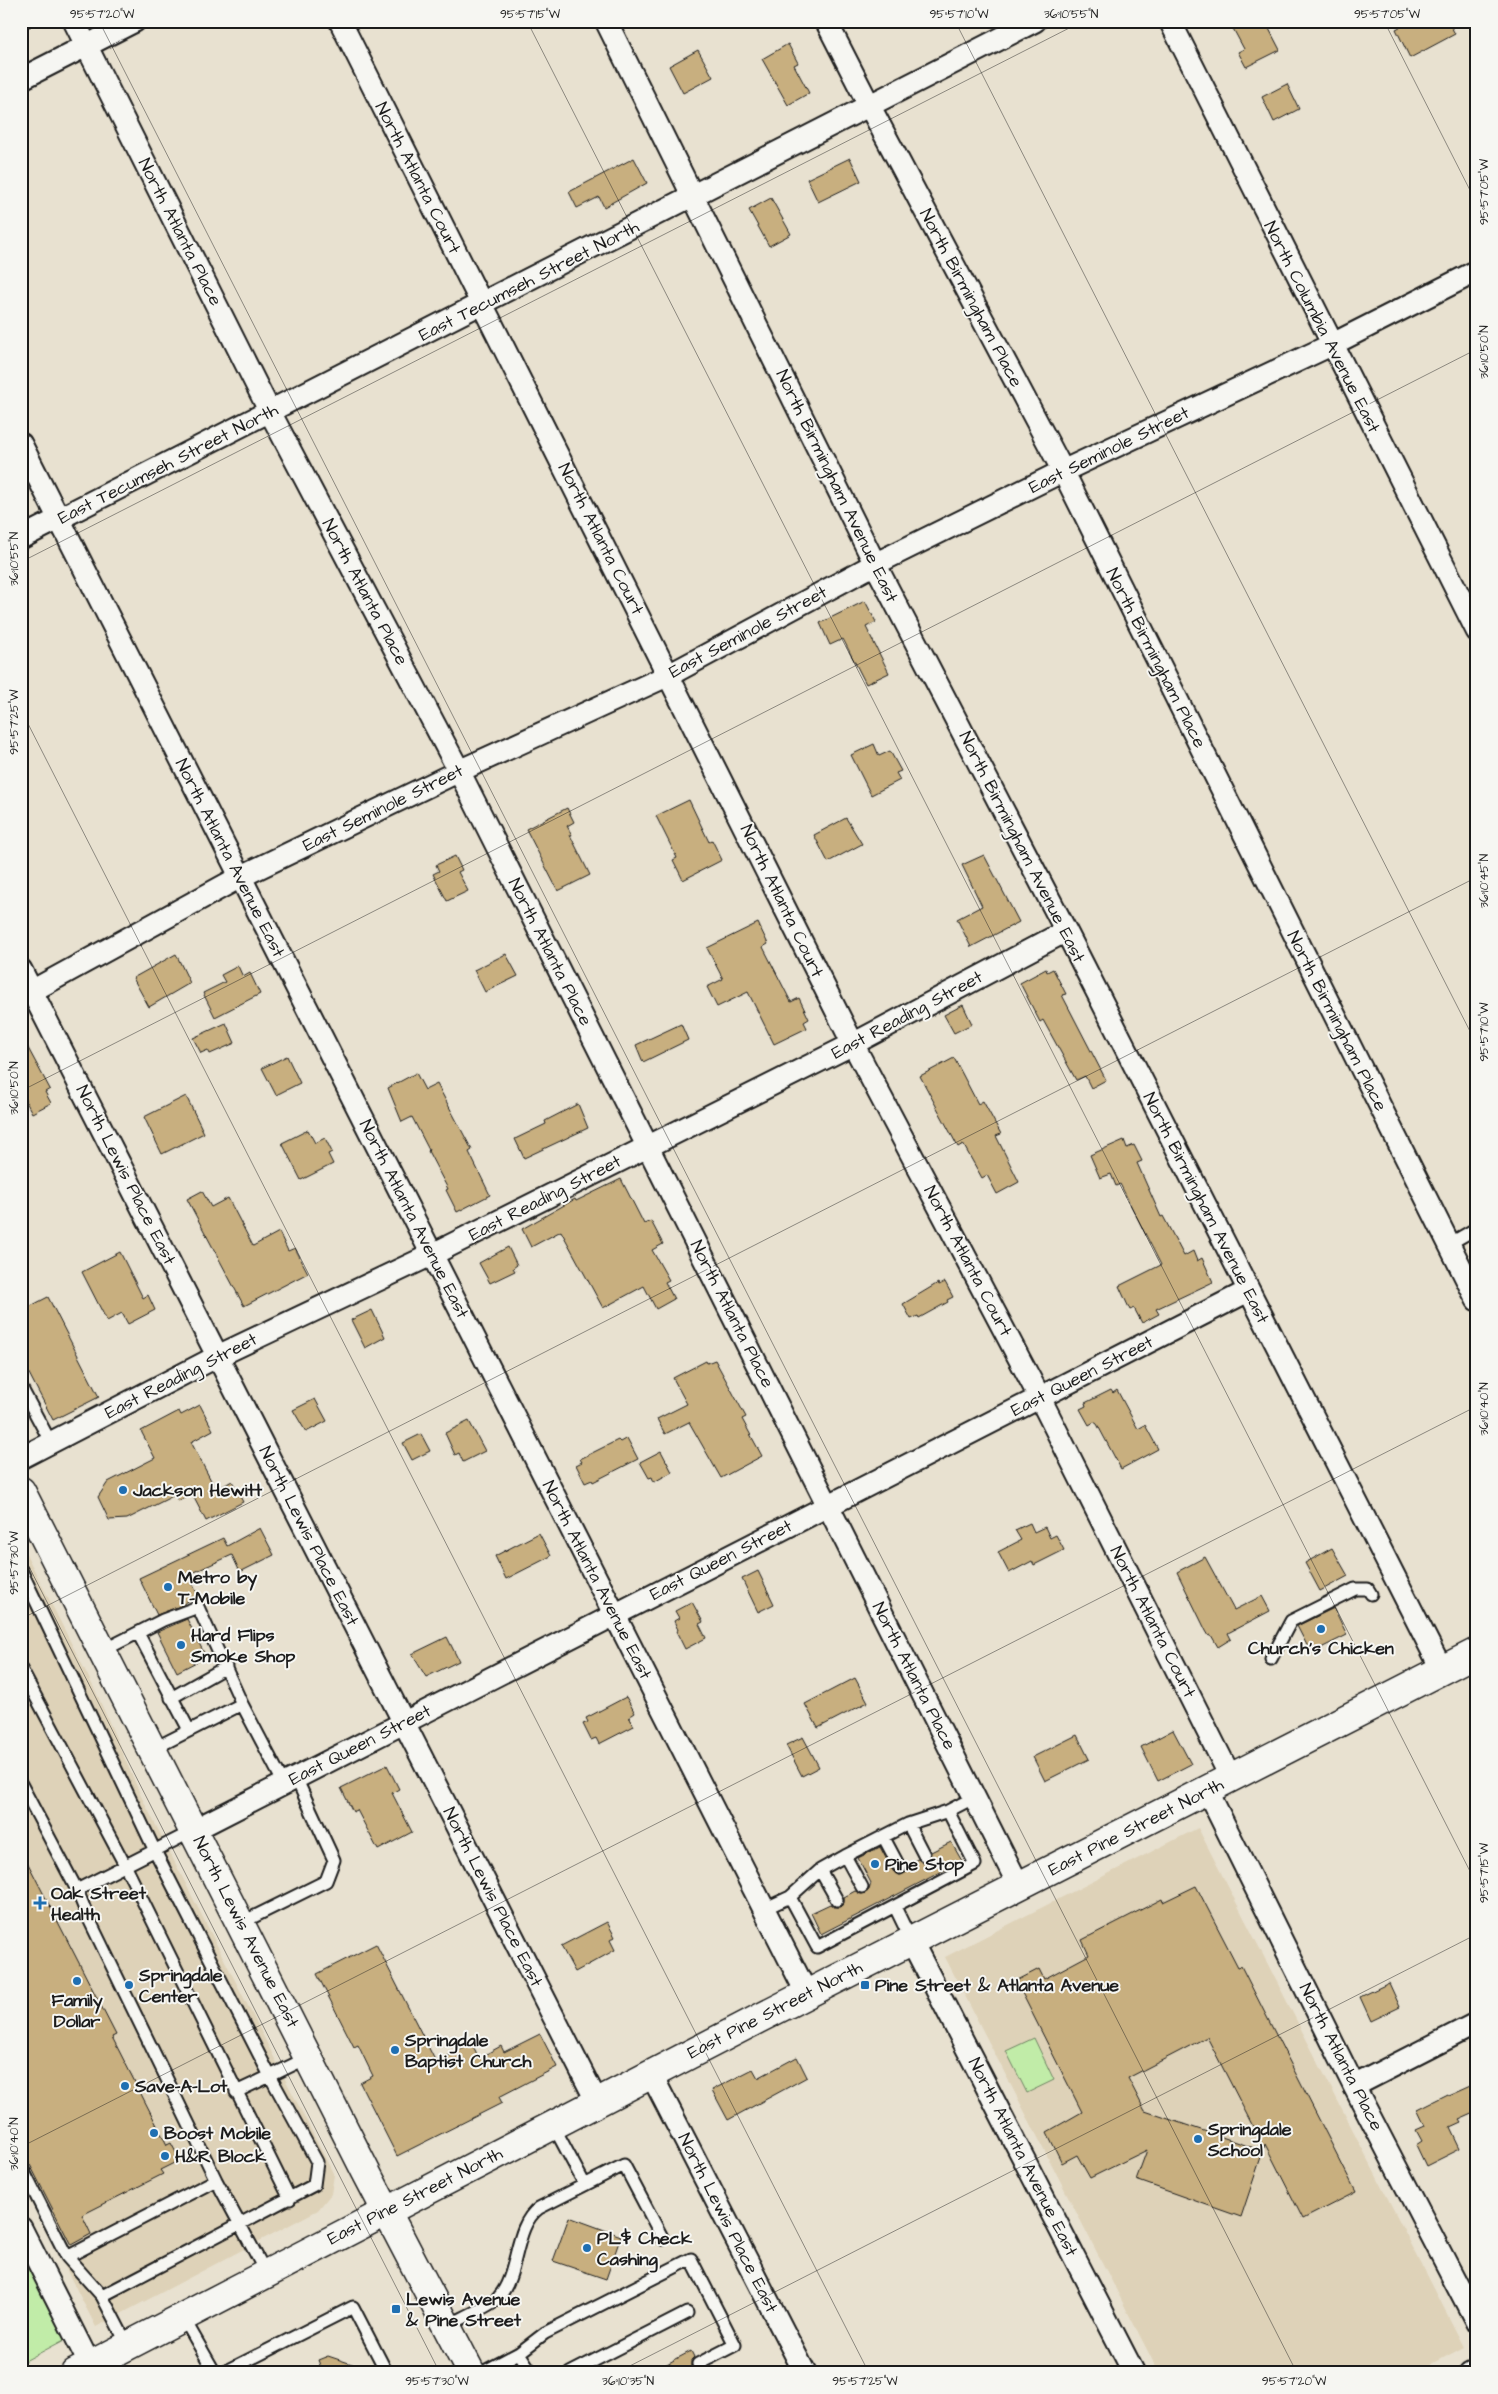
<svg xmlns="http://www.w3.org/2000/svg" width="1498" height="2394" font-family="'Architects Daughter',sans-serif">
  <rect width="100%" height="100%" fill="#e8e1d0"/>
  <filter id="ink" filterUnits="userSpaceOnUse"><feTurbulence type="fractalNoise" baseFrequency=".02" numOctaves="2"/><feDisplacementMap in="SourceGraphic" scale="10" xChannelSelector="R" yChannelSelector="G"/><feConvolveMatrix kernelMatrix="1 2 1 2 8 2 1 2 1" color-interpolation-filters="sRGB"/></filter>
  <g filter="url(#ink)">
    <!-- built -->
    <path fill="#ded2b8" d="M21,1544L96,1692L141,1796L334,2175L331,2194L318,2210L96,2327L21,2182Z
      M1198,1828L1464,2347L1415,2373H1159L945,1957Z"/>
    <!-- green -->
    <path fill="#c1eca8" stroke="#6e8462" d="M1034,2038L1054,2080L1027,2093L1006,2051Z
      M21,2249L66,2339L21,2363Z"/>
    <!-- building -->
    <path fill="#c8af7f" stroke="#1c1c1c" d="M1229,21H1265L1280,50L1246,67L1238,52L1244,49Z
      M1411,21H1448L1455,34L1410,58L1396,29Z
      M788,44L798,63L794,65L809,93L788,105L762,59Z
      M698,50L713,77L683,93L669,66Z
      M1287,84L1299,109L1274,122L1262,97Z
      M634,158L647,183L604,207L599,197L577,208L569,192Z
      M850,158L861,181L818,202L807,179Z
      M771,198L791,234L769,246L749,210Z
      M865,601L876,622L866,627L889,673L866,684L843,639L830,645L820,623Z
      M874,744L879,756L890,751L901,771L896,773L900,780L871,795L851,755Z
      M689,800L709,842L712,840L722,860L683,880L673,860L677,858L656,816Z
      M567,808L574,822L567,826L572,835H570L590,875L558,891L526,829Z
      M846,818L862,844L828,862L814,835Z
      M984,855L1019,922L971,947L957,919L982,906L962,865Z
      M455,856L462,870L458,872L468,891L447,901L433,874L439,871L436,865Z
      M758,923L768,944L763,947L791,1002L799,998L809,1019L804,1022L807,1028L774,1044L748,992L717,1007L707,987L723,979L707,948Z
      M176,954L190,983L149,1007L133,978Z
      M506,954L518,976L485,992L474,970Z
      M238,966L243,977L250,973L260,994L215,1017L203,993L225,982L221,975Z
      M1046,969L1047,972L1053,969L1066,994L1062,995L1106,1080L1091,1088L1085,1076L1076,1080L1043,1020L1040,1022L1020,983Z
      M963,1005L972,1024L954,1033L944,1015Z
      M226,1023L235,1043L210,1054L208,1050L201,1053L193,1038Z
      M681,1024L688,1040L643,1062L636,1045Z
      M21,1035L50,1089L45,1092L51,1103L32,1113L21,1092Z
      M287,1056L300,1083L276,1095L262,1068Z
      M954,1058L978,1104L983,1101L1001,1134L996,1136L1019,1182L997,1194L987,1175L982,1178L963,1144L958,1147L920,1076Z
      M416,1073L425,1090L437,1084L472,1150L469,1152L490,1195L457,1212L446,1190L448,1189L428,1151L429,1150L412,1117L402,1122L388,1088Z
      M186,1096L204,1133L162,1154L144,1117Z
      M578,1104L588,1128L524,1158L515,1139L546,1124L545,1121Z
      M308,1130L315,1143L325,1138L332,1152L328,1154L333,1164L301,1180L282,1143Z
      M1124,1140L1127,1148L1134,1145L1142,1161L1137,1163L1161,1217L1163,1216L1184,1256L1193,1251L1197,1261L1202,1258L1213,1282L1156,1309L1159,1314L1142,1323L1134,1308L1130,1310L1119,1286L1161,1265L1120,1184L1116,1186L1111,1174L1100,1178L1090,1155Z
      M621,1179L644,1224L651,1221L663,1244L652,1250L669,1280L665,1282L674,1299L656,1309L644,1286L603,1308L561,1231L531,1247L522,1229L575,1199L576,1201Z
      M202,1191L211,1207L228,1198L253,1246L279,1232L288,1251L295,1248L308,1273L244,1306L187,1199Z
      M508,1247L517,1265L513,1268L515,1271L490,1283L479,1263Z
      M120,1252L143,1298L148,1295L155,1310L128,1324L122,1313L107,1321L82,1272Z
      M945,1282L953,1297L947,1300L948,1302L919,1318L918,1316L911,1319L903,1304L938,1283L939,1285Z
      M48,1297L99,1397L53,1420L21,1358V1311Z
      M372,1310L385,1337L365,1348L351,1320Z
      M715,1360L746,1417L742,1419L762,1456L721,1478L689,1422L665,1434L657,1419L687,1404L673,1378L706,1361L707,1363Z
      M1111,1390L1113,1393L1117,1390L1138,1429L1145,1425L1158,1449L1121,1469L1097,1424L1094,1422L1089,1425L1080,1409L1086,1406L1085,1403Z
      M315,1399L327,1421L306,1432L293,1410Z
      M200,1405L213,1430L191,1442L216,1490L232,1481L243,1502L206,1521L192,1494L178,1501L175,1495L127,1519L109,1520L98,1497L108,1482L155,1458L141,1431L179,1411L181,1415Z
      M469,1421L485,1451L463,1462L459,1453L455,1455L445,1433Z
      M421,1434L430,1451L412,1460L403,1443Z
      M627,1438L638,1459L593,1482L592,1480L585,1483L576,1465L582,1462L580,1459L618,1440L620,1442Z
      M661,1451L672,1472L654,1482L652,1477L649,1478L640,1462Z
      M1030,1523L1034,1532L1045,1527L1050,1538L1056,1535L1064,1550L1034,1565L1032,1561L1009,1573L998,1552L1021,1540L1015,1530Z
      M260,1528L274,1555L240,1572L232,1555L188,1575L198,1595L180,1606L157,1615L139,1578L223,1538L227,1546Z
      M539,1533L551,1556L506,1579L495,1556Z
      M1332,1548L1348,1576L1320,1591L1305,1563Z
      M1205,1557L1234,1610L1262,1596L1270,1611L1228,1633L1231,1639L1218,1647L1211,1635L1209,1636L1206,1631L1177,1572Z
      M758,1571L774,1604L758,1612L742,1579Z
      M692,1602L703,1622L699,1624L706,1638L685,1649L676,1631L678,1630L674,1621L679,1618L675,1611Z
      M1334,1608L1347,1635L1311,1653L1297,1626Z
      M187,1619L206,1657L177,1672L157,1632Z
      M447,1637L459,1661L426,1677L412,1654Z
      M855,1678L868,1702L818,1728L805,1704Z
      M626,1697L635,1713L629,1717L634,1726L599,1744L596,1738L591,1740L583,1724L588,1722L586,1718Z
      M1173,1730L1191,1764L1158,1781L1141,1747Z
      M1077,1735L1089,1759L1045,1781L1033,1757Z
      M803,1737L819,1767L802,1776L786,1745Z
      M387,1765L399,1789L392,1793L412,1832L378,1850L357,1810L353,1812L341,1788Z
      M951,1842L962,1861L821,1934L811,1913L830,1904L834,1907H840L844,1903V1897L855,1891L862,1894L869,1890L871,1883L858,1858L880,1847L893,1871L900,1875L907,1872V1864L918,1859L923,1862L928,1861L931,1852Z
      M21,1850L116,2035L112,2037L167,2145L171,2143L180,2160L160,2170L163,2174L82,2215L91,2234L71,2245L21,2147Z
      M1196,1886L1238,1967L1241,1966L1356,2192L1303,2219L1265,2144L1264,2148L1207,2037L1128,2078L1145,2111L1263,2151L1241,2217L1136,2180L1147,2150L1090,2178L1077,2155L1062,2163L1047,2132L1082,2112L1016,1981L1039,1969L1044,1979L1089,1955L1082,1940L1162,1899L1163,1902Z
      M607,1922L615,1937L610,1940L615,1950L575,1972L561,1946Z
      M376,1944L436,2062L472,2044L479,2058L501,2046L504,2052L540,2034L557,2067L499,2097L502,2103L397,2156L360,2083L373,2076L358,2045L354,2047L317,1974Z
      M1389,1983L1400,2007L1371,2021L1360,1997Z
      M797,2057L807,2077L728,2120L712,2090L753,2069L758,2078Z
      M1477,2083V2112L1459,2120L1461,2123L1450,2128L1460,2149L1426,2166L1416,2145L1422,2141L1416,2130L1425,2126L1417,2109L1447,2094L1448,2096Z
      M569,2217L621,2236L606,2279L553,2261Z
      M691,2351L694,2357L691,2360V2367L702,2373H650Z
      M328,2356L370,2370L369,2373H323L318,2360Z"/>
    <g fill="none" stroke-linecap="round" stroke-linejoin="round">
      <!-- lane casing -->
      <g stroke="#1c1c1c" stroke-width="15">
        <path id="lane" d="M1449,1244L1477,1228
          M21,1387L51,1443
          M21,1570L155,1851L270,2076L236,2092
          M138,1633L189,1730
          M102,1651L163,1620L198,1607L242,1704L153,1749
          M1271,1659L1291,1621L1355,1589H1368L1371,1594
          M21,1669L125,1865L290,2199
          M171,1698L226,1667
          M242,1704L284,1784
          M21,1784L77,1890L88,1917L216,2180L266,2273
          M908,1824L924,1855
          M883,1836L900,1868
          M845,1856L862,1887
          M820,1870L837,1900
          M77,1890L193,1831
          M790,1897L817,1947L975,1864L948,1811
          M895,1907L911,1940
          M764,1909L790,1897L820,1870L845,1856L908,1824L948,1811L975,1797
          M241,1923L326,1881L334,1860L296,1778
          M553,2125L585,2185
          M21,2166L67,2257
          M102,2296L314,2185L317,2162L270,2076L309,2057
          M183,2317L215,2373
          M447,2326C458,2320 490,2306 498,2298C520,2274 513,2227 539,2208L624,2165L663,2239
          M128,2346L102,2296L67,2257L216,2180
          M519,2353L532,2373
          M223,2373L353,2307L387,2373
          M481,2373L519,2353L545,2333L691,2259L735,2345L698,2364
          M570,2373L687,2313"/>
      </g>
      <!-- street casing -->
      <g stroke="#1c1c1c" stroke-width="25">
        <path id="street" d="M74,21L270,412L459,771L1019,1886
          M340,21L853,1044L1040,1398L1231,1778
          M606,21L875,564L1066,931L1442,1670
          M826,21L869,105L1063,471L1477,1300
          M1170,21L1477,631
          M21,79L135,21
          M21,444L807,1994
          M21,538L1035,21
          M21,970L597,2102
          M21,997L240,877L459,771L669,675L875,564L1063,471L1331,345L1477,271
          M21,1458L218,1356L433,1254L853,1044L1066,931
          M1207,1790L1354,2086L1477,2323
          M194,1830L1248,1291
          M911,1940L1134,2373
          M651,2074L805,2373
          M1354,2086L1477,2023
          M21,2228L90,2365
          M1471,2373L1477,2370"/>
      </g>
      <!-- secondary casing -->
      <g stroke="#1c1c1c" stroke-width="31">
        <path id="secondary" d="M21,1491L366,2172L471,2373
          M75,2373L760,2018L1477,1652"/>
      </g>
      <!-- lane -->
      <use href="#lane" stroke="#f6f6f2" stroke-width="11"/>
      <!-- street -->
      <use href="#street" stroke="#f6f6f2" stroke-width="21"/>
      <!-- secondary -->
      <use href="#secondary" stroke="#f6f6f2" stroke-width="28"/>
    </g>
  </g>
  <!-- ticks -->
  <path fill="none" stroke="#1c1c1c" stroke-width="1" stroke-opacity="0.45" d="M99,21L1297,2373M527,21L1477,1885M955,21L1477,1045M1384,21L1477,204M21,34L46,21M21,562L1083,21M21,710L869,2373M21,1091L1477,349M21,1551L440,2373M21,1619L1477,877M21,2147L1477,1406M616,2373L1477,1934"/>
  <!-- markers -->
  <g fill="#1f6fb2" stroke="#f6f6f2" stroke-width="2">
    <circle cx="123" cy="1490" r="5"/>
    <circle cx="168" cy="1587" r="5"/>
    <circle cx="1321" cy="1629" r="5"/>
    <circle cx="181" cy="1645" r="5"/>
    <circle cx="875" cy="1864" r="5"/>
    <path d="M37.5 1895.5h5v5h5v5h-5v5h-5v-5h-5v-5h5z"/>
    <circle cx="77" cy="1981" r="5"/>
    <circle cx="129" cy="1985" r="5"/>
    <rect x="860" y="1980" width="10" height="10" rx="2.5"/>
    <circle cx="395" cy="2050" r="5"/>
    <circle cx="125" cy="2086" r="5"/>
    <circle cx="154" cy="2133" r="5"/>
    <circle cx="1198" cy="2139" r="5"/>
    <circle cx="165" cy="2156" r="5"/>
    <circle cx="587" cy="2248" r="5"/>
    <rect x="391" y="2304" width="10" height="10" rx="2.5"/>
  </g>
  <g text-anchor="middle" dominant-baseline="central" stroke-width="4" stroke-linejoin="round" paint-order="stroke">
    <!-- street labels -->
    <g font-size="18" fill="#1c1c1c" stroke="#f6f6f2">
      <text transform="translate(418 178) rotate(63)">North Atlanta Court</text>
      <text transform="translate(180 232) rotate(63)">North Atlanta Place</text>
      <text transform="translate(529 281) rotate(-27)">East Tecumseh Street North</text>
      <text transform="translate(971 298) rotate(62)">North Birmingham Place</text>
      <text transform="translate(1322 327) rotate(63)">North Columbia Avenue East</text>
      <text transform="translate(1109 450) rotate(-26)">East Seminole Street</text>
      <text transform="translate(168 464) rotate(-27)">East Tecumseh Street North</text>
      <text transform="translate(837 486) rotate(64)">North Birmingham Avenue East</text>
      <text transform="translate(601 539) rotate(63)">North Atlanta Court</text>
      <text transform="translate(365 592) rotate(62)">North Atlanta Place</text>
      <text transform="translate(748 632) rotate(-28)">East Seminole Street</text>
      <text transform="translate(1156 658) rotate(63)">North Birmingham Place</text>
      <text transform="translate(383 808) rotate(-26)">East Seminole Street</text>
      <text transform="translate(1022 847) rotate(63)">North Birmingham Avenue East</text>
      <text transform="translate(230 858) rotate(63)">North Atlanta Avenue East</text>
      <text transform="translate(782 901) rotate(64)">North Atlanta Court</text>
      <text transform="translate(550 952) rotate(63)">North Atlanta Place</text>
      <text transform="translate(907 1015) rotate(-28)">East Reading Street</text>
      <text transform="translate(1337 1021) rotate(63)">North Birmingham Place</text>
      <text transform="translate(126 1175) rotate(63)">North Lewis Place East</text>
      <text transform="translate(545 1198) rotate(-27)">East Reading Street</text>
      <text transform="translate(1206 1208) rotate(63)">North Birmingham Avenue East</text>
      <text transform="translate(414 1219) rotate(63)">North Atlanta Avenue East</text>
      <text transform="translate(968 1261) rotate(62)">North Atlanta Court</text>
      <text transform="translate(732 1314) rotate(63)">North Atlanta Place</text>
      <text transform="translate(181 1376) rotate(-27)">East Reading Street</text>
      <text transform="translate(1082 1376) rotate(-27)">East Queen Street</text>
      <text transform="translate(309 1536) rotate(63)">North Lewis Place East</text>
      <text transform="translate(721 1560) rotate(-27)">East Queen Street</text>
      <text transform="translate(597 1580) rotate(63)">North Atlanta Avenue East</text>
      <text transform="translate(1153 1622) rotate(63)">North Atlanta Court</text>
      <text transform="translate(914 1676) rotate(63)">North Atlanta Place</text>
      <text transform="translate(360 1745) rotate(-27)">East Queen Street</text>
      <text transform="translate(1136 1827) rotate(-27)">East Pine Street North</text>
      <text transform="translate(493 1897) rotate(63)">North Lewis Place East</text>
      <text transform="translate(246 1932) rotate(63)">North Lewis Avenue East</text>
      <text transform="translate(775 2010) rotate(-27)">East Pine Street North</text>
      <text transform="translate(1341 2057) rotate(63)">North Atlanta Place</text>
      <text transform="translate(1023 2157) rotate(63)">North Atlanta Avenue East</text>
      <text transform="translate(415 2196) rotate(-27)">East Pine Street North</text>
      <text transform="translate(728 2223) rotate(63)">North Lewis Place East</text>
    </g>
    <!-- poi labels -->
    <g font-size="18" font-weight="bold" fill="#1c1c1c" stroke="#f6f6f2" text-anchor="start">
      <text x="133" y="1490">Jackson Hewitt</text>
      <text x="178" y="1577">Metro by<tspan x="178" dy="21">T-Mobile</tspan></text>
      <text x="191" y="1635">Hard Flips<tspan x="191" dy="21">Smoke Shop</tspan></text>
      <text x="1321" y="1648" text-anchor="middle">Church's Chicken</text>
      <text x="885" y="1864">Pine Stop</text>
      <text x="51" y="1893">Oak Street<tspan x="51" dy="21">Health</tspan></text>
      <text x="139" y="1975">Springdale<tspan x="139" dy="21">Center</tspan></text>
      <text x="875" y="1985">Pine Street &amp; Atlanta Avenue</text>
      <text x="77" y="2000" text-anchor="middle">Family<tspan x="77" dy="21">Dollar</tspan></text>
      <text x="405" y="2040">Springdale<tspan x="405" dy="21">Baptist Church</tspan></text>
      <text x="135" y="2086">Save-A-Lot</text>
      <text x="1208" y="2129">Springdale<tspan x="1208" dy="21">School</tspan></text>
      <text x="164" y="2133">Boost Mobile</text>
      <text x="175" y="2156">H&amp;R Block</text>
      <text x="597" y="2238">PL$ Check<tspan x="597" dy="21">Cashing</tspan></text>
      <text x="406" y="2299">Lewis Avenue<tspan x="406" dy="21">&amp; Pine Street</tspan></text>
    </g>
  </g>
  <!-- margin -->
  <rect width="1498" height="2394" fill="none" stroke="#f6f6f2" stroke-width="55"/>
  <rect x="28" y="28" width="1442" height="2338" fill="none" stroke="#1c1c1c" stroke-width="2"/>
  <g font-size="12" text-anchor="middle" fill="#1c1c1c">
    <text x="102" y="18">95°57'20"W</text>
    <text x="530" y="18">95°57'15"W</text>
    <text x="959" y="18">95°57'10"W</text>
    <text x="1071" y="18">36°10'55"N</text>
    <text x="1387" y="18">95°57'05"W</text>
    <text transform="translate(1484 192) rotate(-90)" y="4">95°57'05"W</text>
    <text transform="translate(1484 352) rotate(-90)" y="4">36°10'50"N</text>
    <text transform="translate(14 559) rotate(-90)" y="4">36°10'55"N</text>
    <text transform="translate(14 722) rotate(-90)" y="4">95°57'25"W</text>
    <text transform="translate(1484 881) rotate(-90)" y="4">36°10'45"N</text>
    <text transform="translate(1484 1032) rotate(-90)" y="4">95°57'10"W</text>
    <text transform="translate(14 1088) rotate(-90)" y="4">36°10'50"N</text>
    <text transform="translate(1484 1409) rotate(-90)" y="4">36°10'40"N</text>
    <text transform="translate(14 1563) rotate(-90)" y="4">95°57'30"W</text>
    <text transform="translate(1484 1873) rotate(-90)" y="4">95°57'15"W</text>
    <text transform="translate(14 2144) rotate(-90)" y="4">36°10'40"N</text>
    <text x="437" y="2385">95°57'30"W</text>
    <text x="628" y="2385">36°10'35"N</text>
    <text x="865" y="2385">95°57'25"W</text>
    <text x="1294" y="2385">95°57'20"W</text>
  </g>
</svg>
